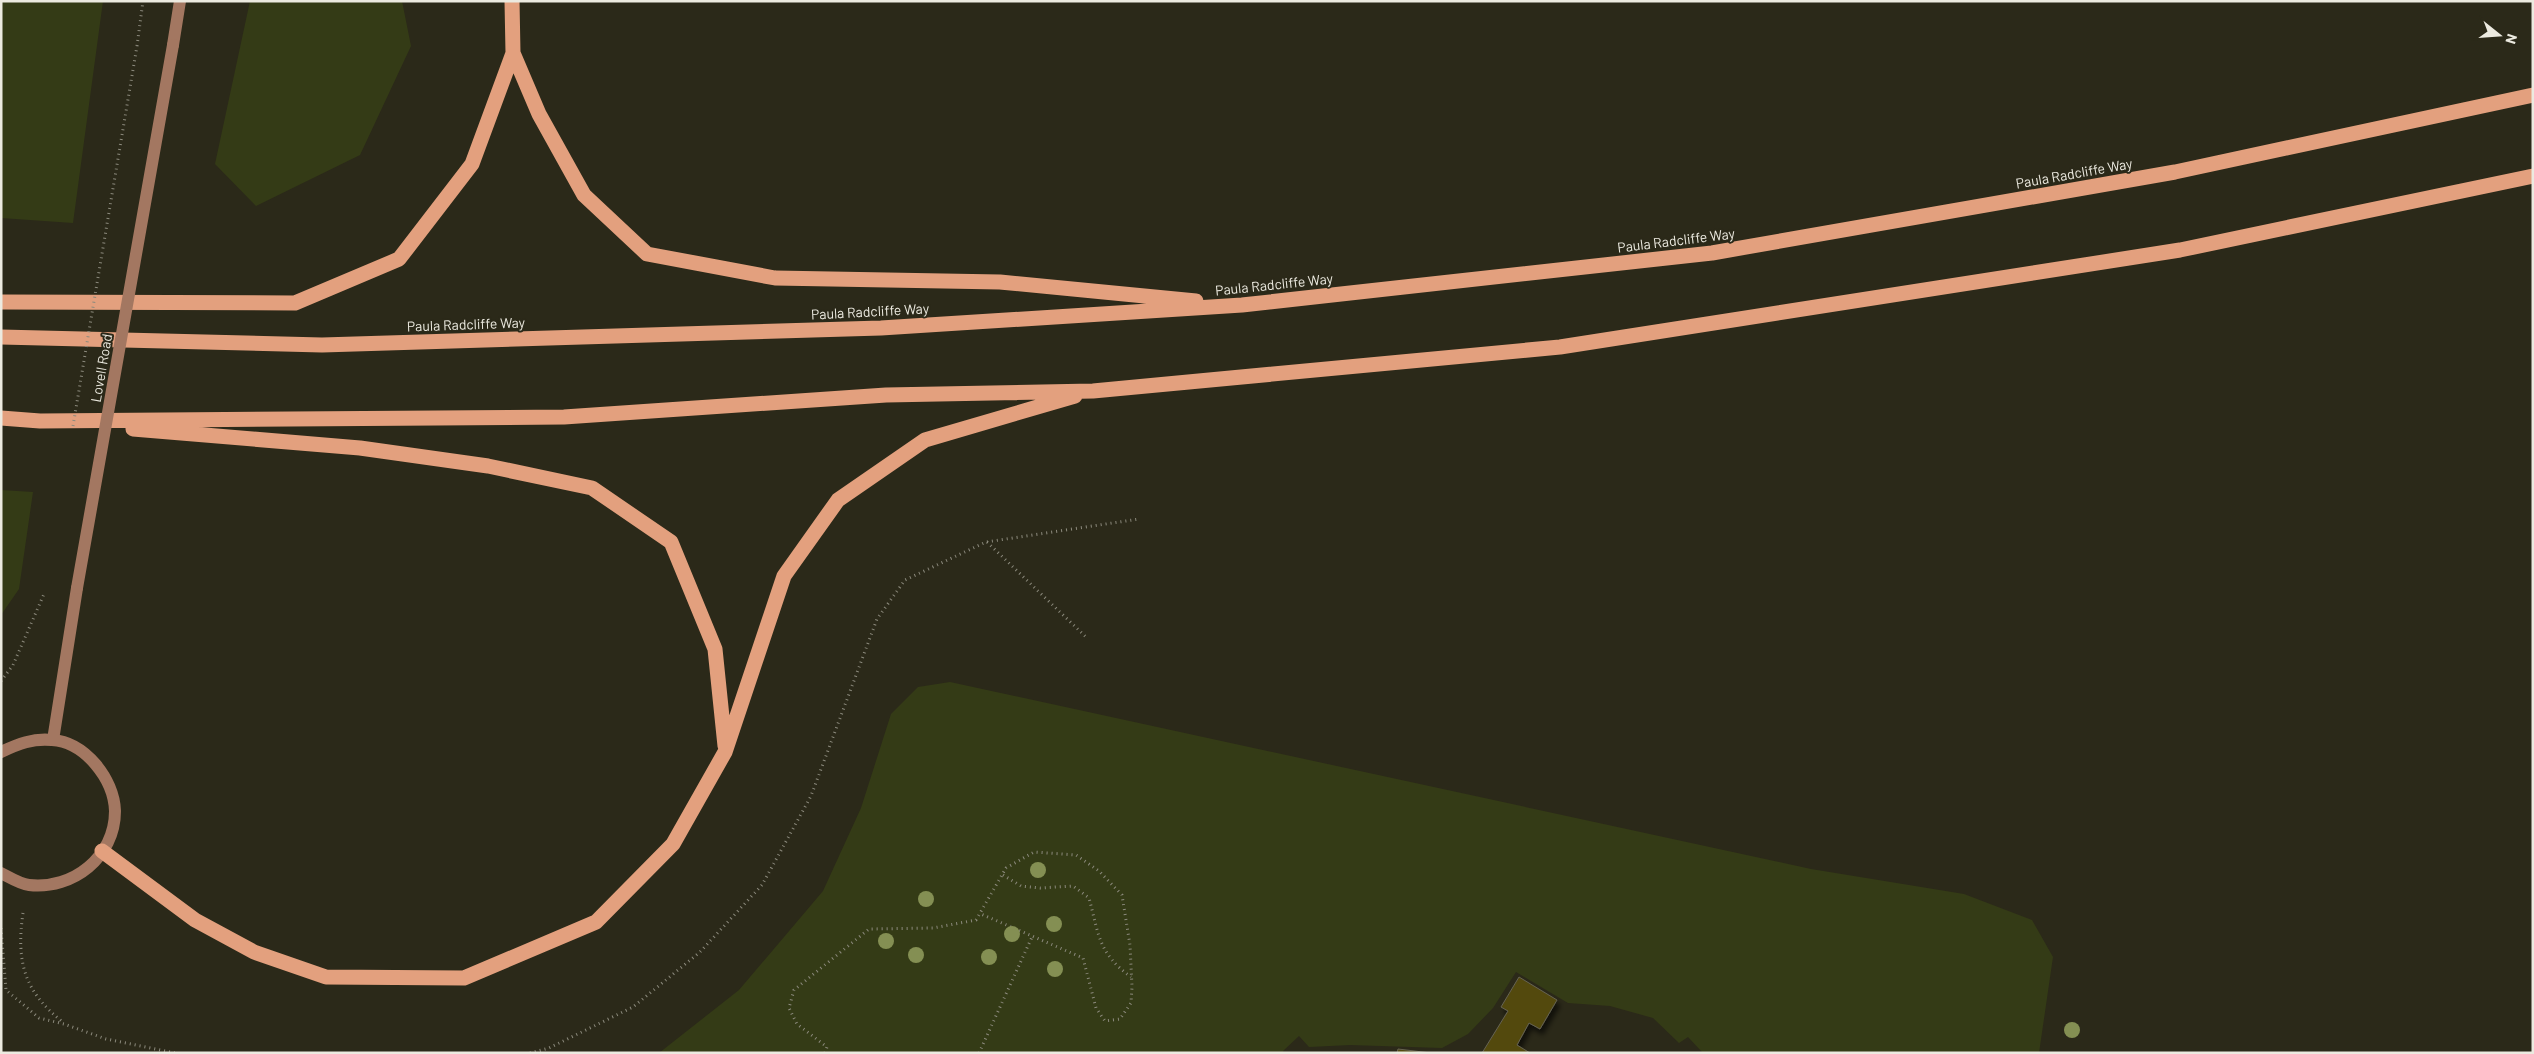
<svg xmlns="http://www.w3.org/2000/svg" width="2534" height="1054" font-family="Barlow,sans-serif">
  <defs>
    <filter id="shadow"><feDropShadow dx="3" dy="5.5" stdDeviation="2.5" flood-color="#0009"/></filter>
  </defs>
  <rect width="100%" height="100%" fill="#2b2919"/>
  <!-- green -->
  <path fill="#343b16" d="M1,1H103L73,223L1,218Z
    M250,1H402L411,46L360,155L256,206L215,164Z
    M1,490L33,492L19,589L1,615Z
    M950,682L1811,869L1964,894L2032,920L2053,957L2039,1053H1703L1688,1037L1679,1043L1653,1018L1610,1006L1568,1003L1516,972L1493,1008L1468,1034L1442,1048L1350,1045L1309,1047L1299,1036L1283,1051L1284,1053H659L739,990L823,891L861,808L891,714L918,687Z"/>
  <!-- building -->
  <path fill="#52480f" stroke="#666352" filter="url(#shadow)" d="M1519,977L1557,1000L1540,1029L1529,1023L1517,1045L1530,1053H1482L1508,1011L1501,1007Z
    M1398,1049L1431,1053H1397Z"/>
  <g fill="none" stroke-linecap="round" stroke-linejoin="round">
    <!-- path -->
    <path stroke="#8c8a7d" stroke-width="3" stroke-dasharray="1 4" stroke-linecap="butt" d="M137,46L143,1
      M987,542L1086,637
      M1,681L13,665L44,594
      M1003,875L1021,886L1040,888L1073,886L1089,898C1099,935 1098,953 1131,977
      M23,913C16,962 24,992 64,1023
      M1,928L6,990L39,1018L64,1024L106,1039L175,1053
      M530,1053L549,1048L633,1007L700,952L762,885L811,796L877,619L905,580L986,542L1139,519
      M825,1053L827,1047L797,1024L789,1008L794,990L869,929L933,928L976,920L1006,868L1034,852L1076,855L1099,871L1122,895L1130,945L1132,987L1131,1003L1120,1019L1105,1021L1096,1008L1083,958L981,914
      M979,1053L1032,937"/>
    <!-- secondary -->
    <path stroke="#a37761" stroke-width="12" d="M173,45L180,1
      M53,740L77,588
      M1,752C18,744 33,738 52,740C85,742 114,779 115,811C115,857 73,890 29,885C20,884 9,877 1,873"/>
    <!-- highway -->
    <path stroke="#e3a07e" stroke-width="15" d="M513,53L539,114L584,195L647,254L775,278L1000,282L1196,301
      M1,302L295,303L399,259L472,164L513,53L512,1
      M1,337L322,345L881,328L1242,305L1712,253L2175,172L2533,95
      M1,418L40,421L564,417L886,395L1093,391L1560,347L2180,250L2533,176
      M133,429L360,448L488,466L592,488L671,542L715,649L725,746
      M102,851L195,920L254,952L326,977L464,978L596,922L673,844L725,752L784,576L838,500L925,440L1075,396"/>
    <!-- path-bridge -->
    <path stroke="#8c8a7d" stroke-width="3" stroke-dasharray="1 4" stroke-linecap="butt" d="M73,426L137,46"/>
    <!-- secondary-bridge -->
    <path stroke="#a37761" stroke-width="12" d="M77,588L173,45"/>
  </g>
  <!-- trees -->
  <g fill="#848f53">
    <circle cx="1038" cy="870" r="8"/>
    <circle cx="926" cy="899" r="8"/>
    <circle cx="1054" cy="924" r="8"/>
    <circle cx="1012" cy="934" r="8"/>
    <circle cx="886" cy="941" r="8"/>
    <circle cx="916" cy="955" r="8"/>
    <circle cx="989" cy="957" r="8"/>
    <circle cx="1055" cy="969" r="8"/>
    <circle cx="2072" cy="1030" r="8"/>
  </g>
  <g text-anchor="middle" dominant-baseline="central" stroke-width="4" stroke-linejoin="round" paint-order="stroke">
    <!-- street labels -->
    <g font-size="14" fill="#eceae0" stroke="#2b2919">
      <text transform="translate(2074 173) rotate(-10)">Paula Radcliffe Way</text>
      <text transform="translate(1676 240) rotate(-7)">Paula Radcliffe Way</text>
      <text transform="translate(1274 284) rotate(-6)">Paula Radcliffe Way</text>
      <text transform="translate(870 311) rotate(-3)">Paula Radcliffe Way</text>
      <text transform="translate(466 324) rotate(-2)">Paula Radcliffe Way</text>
      <text transform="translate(101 368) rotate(-80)">Lovell Road</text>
    </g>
  </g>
  <!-- border -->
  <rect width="2534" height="1054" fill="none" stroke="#eceae0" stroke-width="5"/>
  <!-- north arrow -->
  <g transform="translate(2499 35) rotate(107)" stroke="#2b2919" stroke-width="4" paint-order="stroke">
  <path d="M0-4L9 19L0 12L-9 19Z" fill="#eceae0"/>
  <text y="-8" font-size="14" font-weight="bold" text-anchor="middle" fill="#eceae0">N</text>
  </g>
</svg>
